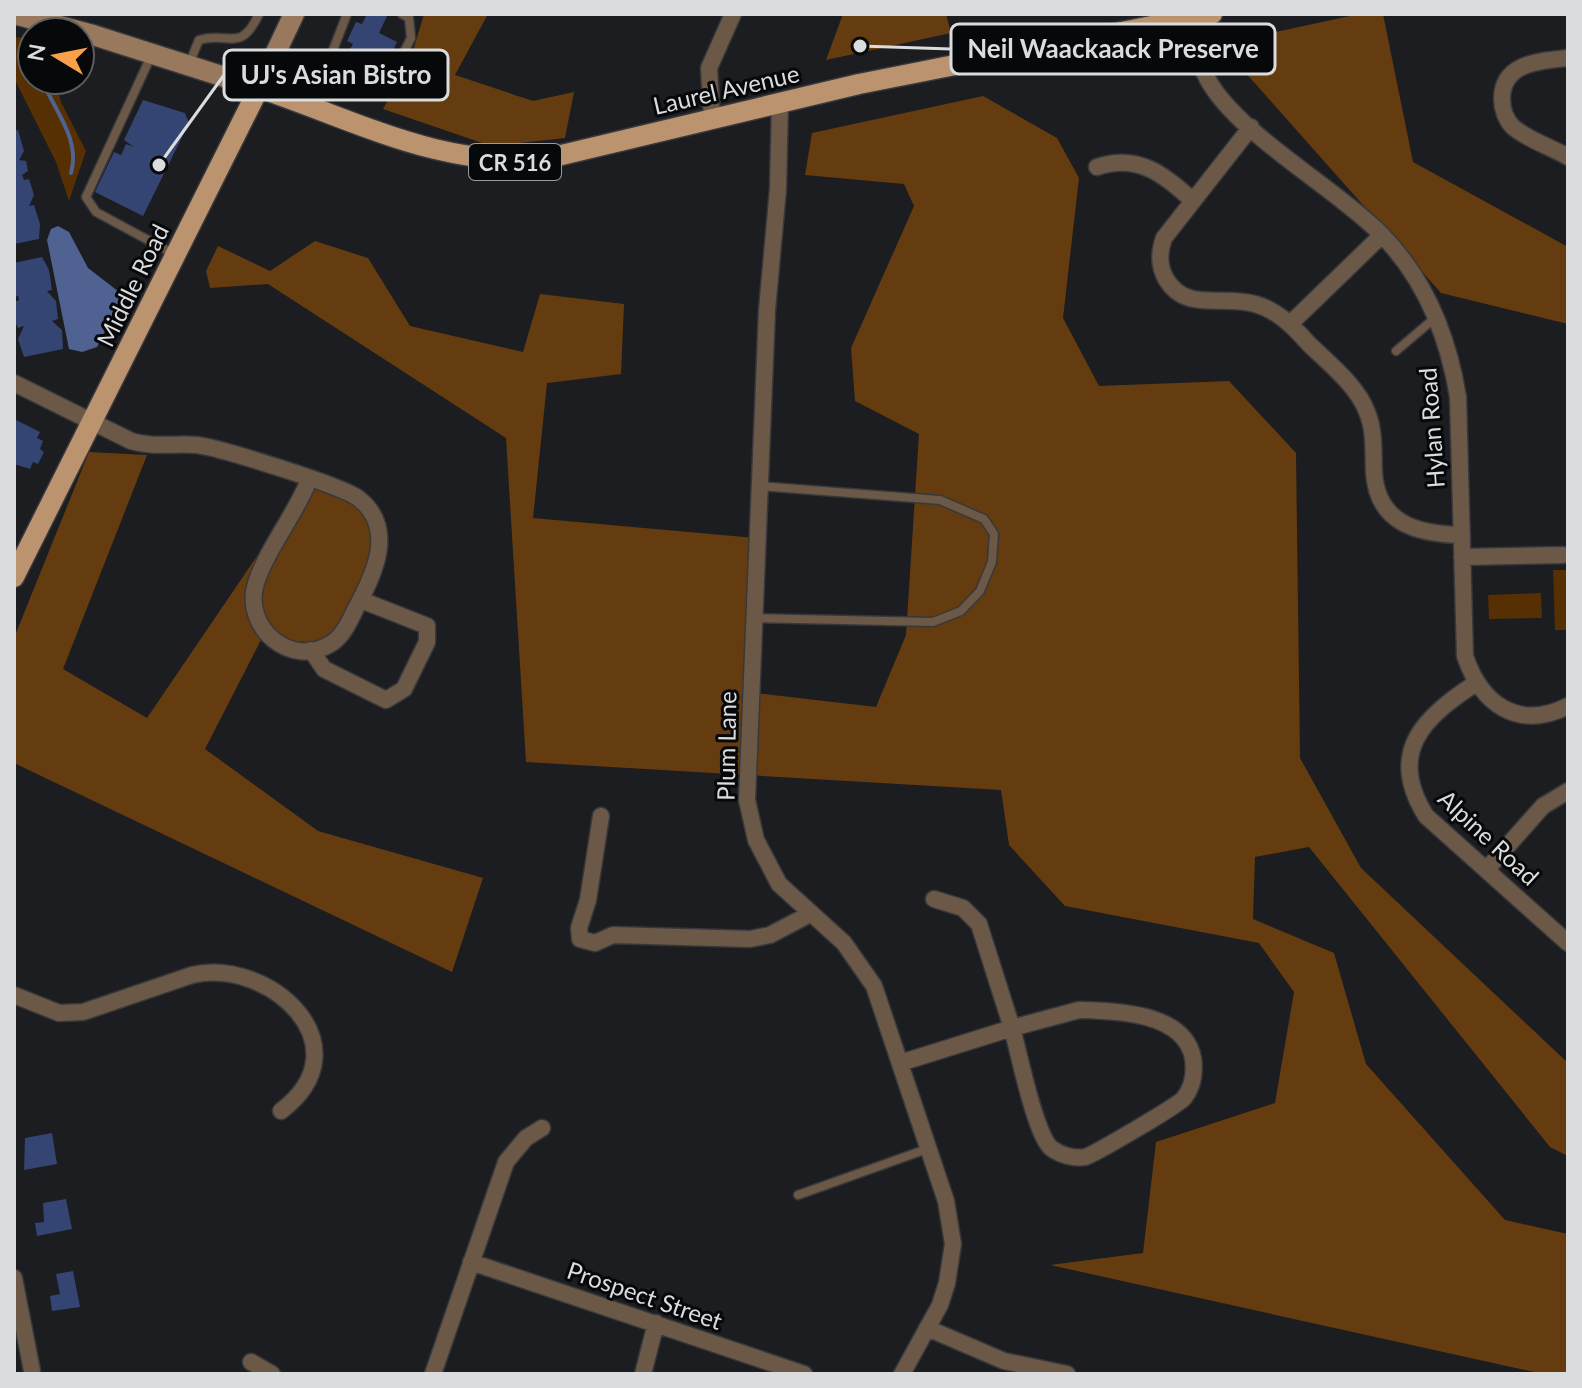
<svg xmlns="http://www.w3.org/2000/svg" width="1582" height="1388" font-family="Lato,sans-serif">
  <rect width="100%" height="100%" fill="#1c1d20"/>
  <!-- green -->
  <path fill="#562f02" d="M14,37L32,39V80H55L61,102L86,151L69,201L56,162L14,78Z
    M1553,570H1568V630H1555Z
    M1541,593L1542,618L1489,619L1488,595Z"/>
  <!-- forest -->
  <path fill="#653c0f" d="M424,14H488L455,75L533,101L574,92L565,138L491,146L383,109L410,61Z
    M843,14H946L951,33L826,60Z
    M1359,14H1383L1413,162L1568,247V324L1441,293L1220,44Z
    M983,96L1057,138L1079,178L1063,318L1099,386L1229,381L1296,453L1300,758L1361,868L1568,1063V1156L1550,1147L1309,847L1255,857L1253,919L1334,953L1366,1064L1505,1220L1568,1234V1374H1543L1050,1265L1143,1253L1156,1142L1275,1103L1294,992L1259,943L1065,906L1009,845L1001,790L526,762L506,438L268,284L210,288L206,271L218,246L270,271L315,241L368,258L410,326L523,352L540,294L624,304L621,374L547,383L533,518L755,538L747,692L876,707L906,635L919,434L855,401L851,348L914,206L904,184L805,175L812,133Z
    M89,452L147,455L63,669L147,718L304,487L342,488L379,532L366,582L328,644L262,638L205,749L318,831L483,878L452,972L14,763V638Z"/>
  <!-- water -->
  <path fill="#4f6292" d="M58,226L69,232L88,268L123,295L97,347L82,352L69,349L47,240L51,229Z"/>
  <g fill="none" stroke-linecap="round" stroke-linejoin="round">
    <!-- stream -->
    <path stroke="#4f6292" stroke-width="4" d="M42,80C54,110 81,139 71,173"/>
  </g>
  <!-- building -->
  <path fill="#344573" d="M367,14H388L379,33L397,42L387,62L368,52L365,59L349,51L353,44L347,41L356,22L362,24Z
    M143,100L185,113L189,123L143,216L95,192L114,152L121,155L126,144L134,147L124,140Z
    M18,130L24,151L19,160L26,161L28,171L22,175L24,180L29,179L34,195L29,206L34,205L40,224L39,239L14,244V131Z
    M42,257L49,270L52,290L47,291L56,301L58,319L52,321L62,330L63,349L24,357L18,339L24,326L18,328L14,320V302L19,300L18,296L14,297V263Z
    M14,419L40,432L37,438L43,441L40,449L44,452L38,464L33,462L30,469L14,464Z
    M52,1133L57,1164L24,1170L25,1138Z
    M66,1199L72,1229L37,1236L35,1223L44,1222L43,1203Z
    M73,1271L80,1307L52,1311L50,1296L60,1294L56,1274Z"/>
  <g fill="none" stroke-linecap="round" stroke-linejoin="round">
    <!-- lane casing -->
    <g stroke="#37383b" stroke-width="11">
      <path id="lane" d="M347,14L328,63L379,89L387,87L411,38L409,18L402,14
        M152,54L86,197L96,212L174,254
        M189,64L199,40C230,31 240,54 259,14
        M1396,351L1436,317
        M754,618L933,622L961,611L980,591L992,562L994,534L984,519L940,500L760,486
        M798,1195L927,1149"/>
    </g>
    <!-- street casing -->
    <g stroke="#37383b" stroke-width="19">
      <path id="street" d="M1191,18C1195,38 1197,59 1207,78C1235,132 1334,187 1380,233C1424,277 1448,336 1458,397L1465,656C1481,704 1518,731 1568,706
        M1568,58C1541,61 1502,62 1502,99C1502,109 1506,120 1513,127C1528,140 1551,147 1568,157
        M780,102L778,189L767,310L747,800L756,840L779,884L844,943L874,986L946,1201L953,1244L947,1283L940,1305L902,1374
        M712,119L709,68L733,14
        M1251,127L1164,238C1159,252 1158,265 1166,279C1186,313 1223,294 1255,304C1277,310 1293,326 1308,343C1328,363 1357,385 1367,412C1375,431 1373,452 1374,472C1377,524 1418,534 1461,535
        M1097,167C1138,153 1165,175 1193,201
        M1290,324L1382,235
        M14,383L131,441C154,448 175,443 197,445C221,448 342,486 358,498C397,528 374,575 356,608C350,620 344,635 332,643C291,670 242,627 256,583C267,549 295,515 309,480
        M1462,557L1563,555
        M311,650L324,669L386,700L404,689L427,642V626L361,600
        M1476,683C1424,717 1386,752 1426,816L1568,943
        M601,816L588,900L579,928L580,939L595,943L613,935L750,939L770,935L810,914
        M1487,869L1543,806L1568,791
        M14,995L59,1013L83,1012L192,975C269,957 367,1046 281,1111
        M1079,1010C1116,1011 1184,1012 1193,1058C1195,1072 1193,1087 1184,1098C1179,1105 1093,1155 1085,1157C1074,1159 1060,1155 1051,1148C1035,1134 1019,1053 1012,1028Z
        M900,1063L1012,1028L979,924L963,908L934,899
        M471,1262L804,1374
        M14,1278L32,1371
        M927,1328L1004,1361L1067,1374
        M251,1362L272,1374
        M433,1374L506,1162L526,1138L542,1128
        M643,1374L656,1323"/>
    </g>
    <!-- secondary casing -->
    <g stroke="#37383b" stroke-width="23">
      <path id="secondary" d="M14,14L93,35L259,88L294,14"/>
    </g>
    <!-- primary casing -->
    <g stroke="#37383b" stroke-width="23">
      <path id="primary" d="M14,577L259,88C355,120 445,170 549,158L859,84L1212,14"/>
    </g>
    <!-- path -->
    <path stroke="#626366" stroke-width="3" stroke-dasharray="2 6" stroke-linecap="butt" d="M335,94L340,83"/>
    <!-- lane -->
    <use href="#lane" stroke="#6b5847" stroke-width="8"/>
    <!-- street -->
    <use href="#street" stroke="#6b5847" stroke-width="16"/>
    <!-- secondary -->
    <use href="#secondary" stroke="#98795e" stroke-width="20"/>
    <!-- primary -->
    <use href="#primary" stroke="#bb936f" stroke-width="20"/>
  </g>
  <g text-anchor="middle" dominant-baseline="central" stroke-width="6" stroke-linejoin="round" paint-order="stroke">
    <!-- shield labels -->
    <rect fill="#070809" stroke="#9b9c9e" stroke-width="2" x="469" y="144" width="92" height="36" rx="6"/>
    <g font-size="22" font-weight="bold" fill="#dbdcde">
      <text x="515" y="162">CR 516</text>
    </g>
    <!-- street labels -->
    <g font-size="24" fill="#dbdcde" stroke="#070809">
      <text transform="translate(726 89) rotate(-13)">Laurel Avenue</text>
      <text transform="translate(132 285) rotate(-64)">Middle Road</text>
      <text transform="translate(1431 428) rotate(-94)">Hylan Road</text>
      <text transform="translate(726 746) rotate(-89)">Plum Lane</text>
      <text transform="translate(1489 837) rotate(43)">Alpine Road</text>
      <text transform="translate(645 1295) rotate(19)">Prospect Street</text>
    </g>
  </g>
  <!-- callouts -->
  <path fill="none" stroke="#dbdcde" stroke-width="3" d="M860 46L951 49M159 165L224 75"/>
  <g fill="#dbdcde" stroke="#070809" stroke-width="3">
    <circle cx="860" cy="46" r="8"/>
    <circle cx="159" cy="165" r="8"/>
  </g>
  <g fill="#070809" stroke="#dbdcde" stroke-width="3">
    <rect x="951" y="24" width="324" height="50" rx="8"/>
    <rect x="224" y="50" width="224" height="50" rx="8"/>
  </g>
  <g font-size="26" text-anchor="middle" font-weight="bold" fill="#dbdcde">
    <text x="1113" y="58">Neil Waackaack Preserve</text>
    <text x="336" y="84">UJ's Asian Bistro</text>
  </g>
  <!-- border -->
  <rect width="1582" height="1388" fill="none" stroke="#dbdcde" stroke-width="32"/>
  <!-- north arrow -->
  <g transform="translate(56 56) rotate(280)"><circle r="38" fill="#070809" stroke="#5c5d5e" stroke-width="2"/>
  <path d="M0-6L14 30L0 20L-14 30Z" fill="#f8a14a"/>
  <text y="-12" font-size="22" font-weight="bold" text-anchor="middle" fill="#dbdcde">N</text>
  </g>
</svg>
